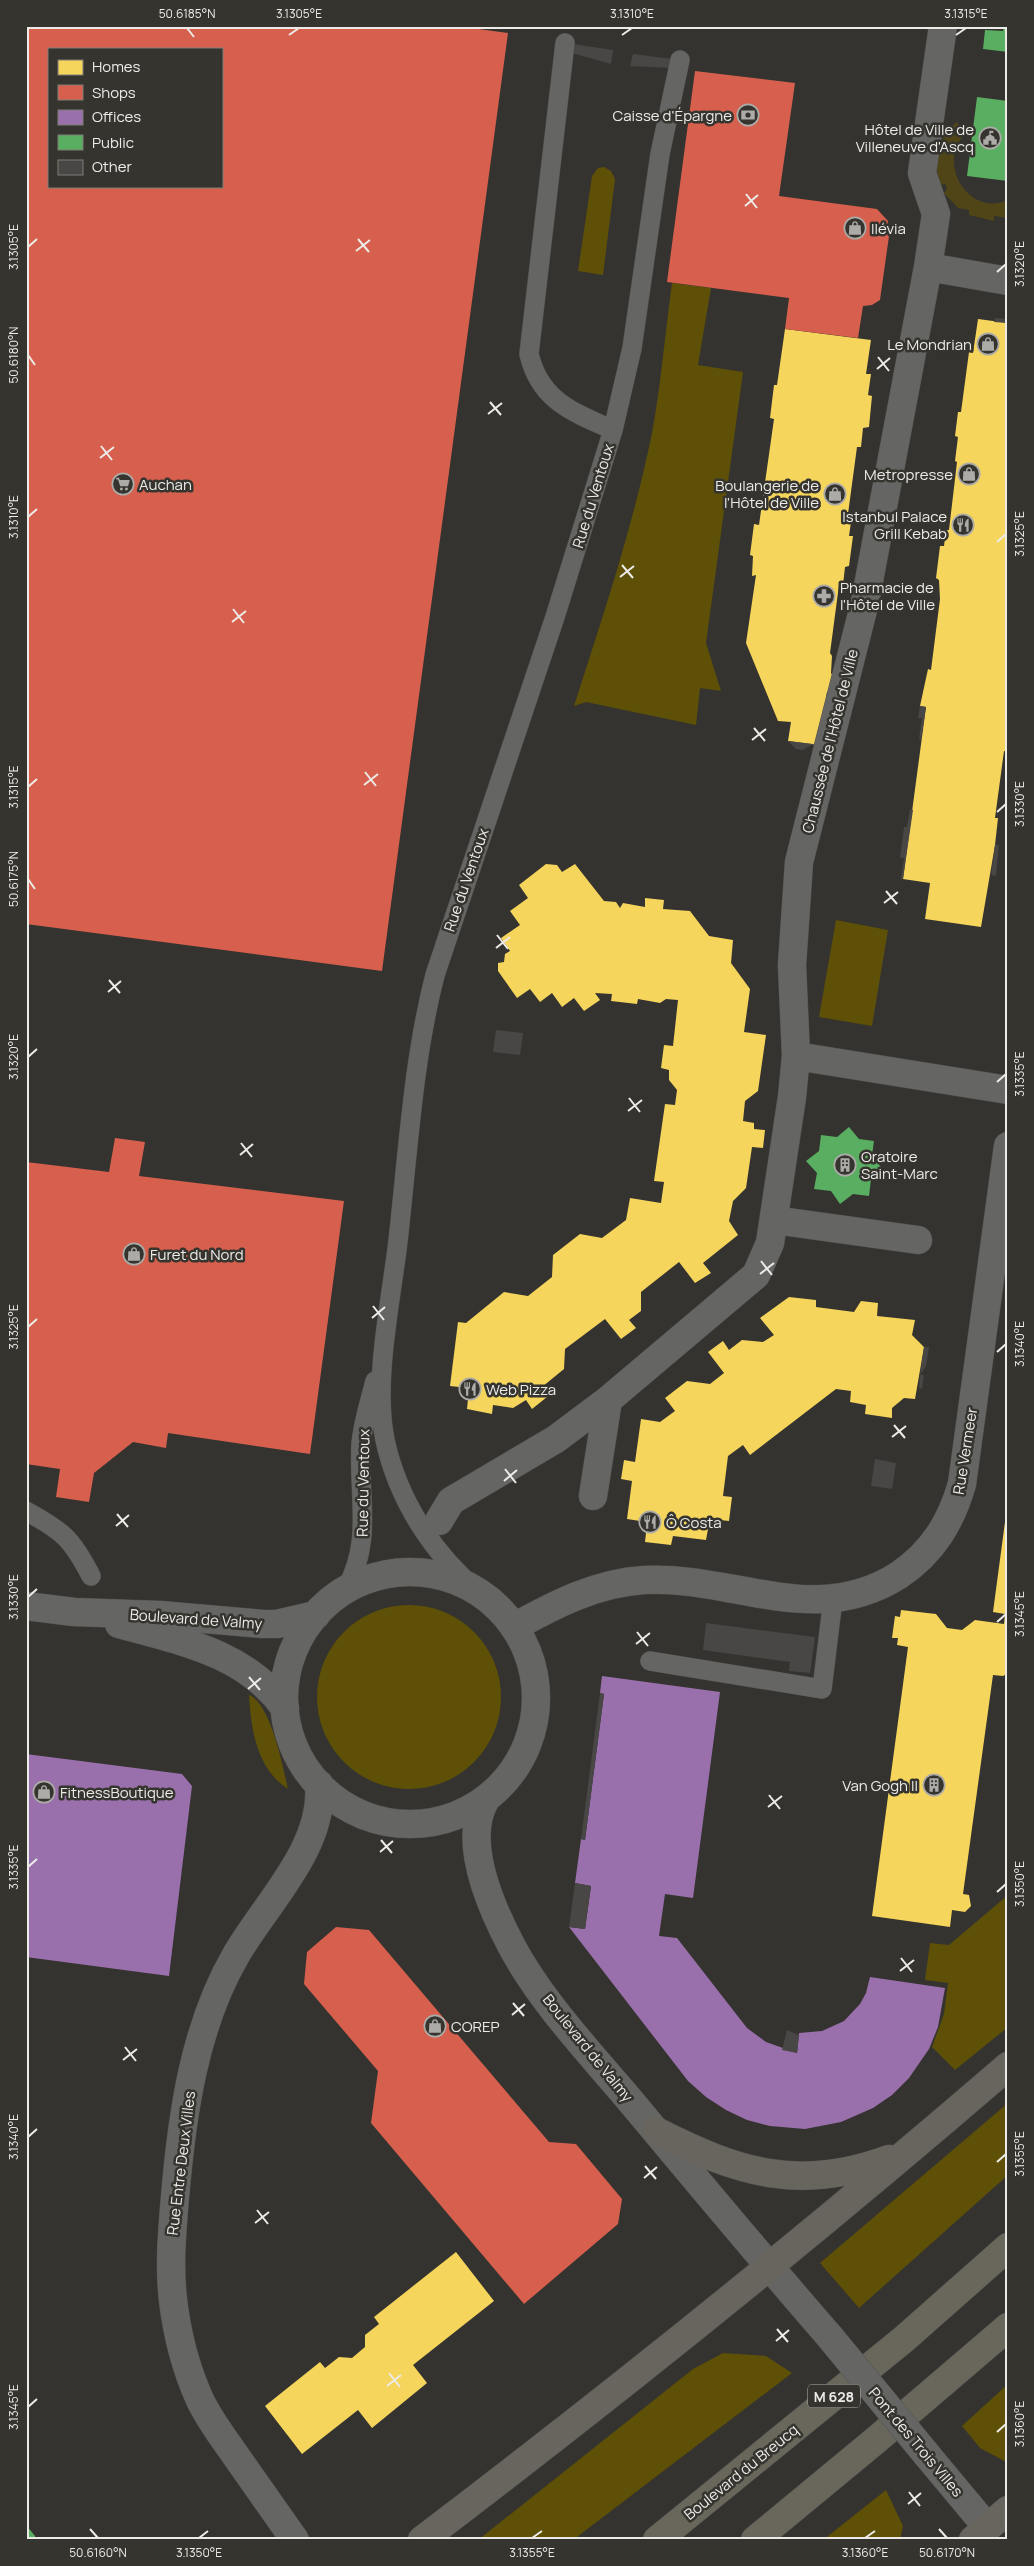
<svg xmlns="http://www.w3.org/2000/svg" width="1034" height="2566" font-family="Manrope,sans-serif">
  <rect width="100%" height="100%" fill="#343330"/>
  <!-- green -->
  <path fill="#5e5006" d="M604,167L611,171L615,179L603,275L578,271L592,176L598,168Z
    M672,283L711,288L698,365L743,372L706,643L721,691L700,688L696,725L586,702L574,706C603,616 633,526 652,433C661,384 665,333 672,283Z
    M836,920L888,930L872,1026L819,1017Z
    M317 1697a92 92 0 1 1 184 0a92 92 0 1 1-184 0Z
    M249,1695C271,1703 283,1768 288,1789C257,1769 251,1730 249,1695Z
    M1008,1895V2027L955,2070L932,2047L944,2014L948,1983L925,1980L930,1943L949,1945Z
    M1008,2103V2175L859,2308L820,2263Z
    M723,2353L766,2356L792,2373L573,2540H478L693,2369Z
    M1008,2384V2463L980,2448L962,2426Z
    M886,2490L903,2526L900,2540H823Z"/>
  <!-- water -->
  <path fill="#504517" d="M957,122L965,133C960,141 954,148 954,158C952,187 980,213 1008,200V218L994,216V221L969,215V210L958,208L944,193L947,189L945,184L941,185C932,164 937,136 957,122Z"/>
  <!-- homes -->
  <path fill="#f6d55c" d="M978,319L1008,323V752L1004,751L995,818H998L995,845L981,927L925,919L930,883L903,879L926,707L920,706L928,669L931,670L940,599L939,580L936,578L940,546H944L946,530H949L957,462L955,461L958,437L955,436L958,412H961L969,352L973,353Z
    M785,329L871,340L866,374H871L868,395L872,396L869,427L863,428L861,447H857L848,514L852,515L849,536H853L849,566L845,567L843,585H839L830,653L832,656L831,673L833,676L831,693L827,692L819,745L788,741L791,722L778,721L746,643L756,575L752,576L753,556L750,555L754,524L759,525L774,419L770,418L774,385H777Z
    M546,864L557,865L562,872L575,864L604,901L616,902L620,908L623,903L645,907V898L664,900L663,909L690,911L709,936L733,940L731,963L750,989L744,1032L766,1035L758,1091L745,1101L743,1121L754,1123V1129L765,1130L763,1148L752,1147L746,1188L733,1201L729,1221L738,1235L703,1263L711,1273L695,1283L679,1262L641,1292V1311L629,1320L636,1328L621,1339L605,1319L565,1349L564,1369L542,1387L547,1397L532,1409L526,1400L513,1408L493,1405L492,1414L467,1409L468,1399L459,1387L450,1386L458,1322L466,1323L504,1292L528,1296L552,1277L553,1255L580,1234L602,1238L626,1220L630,1198L661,1203L664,1182L654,1181L665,1104L675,1105L677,1090L669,1080V1070L661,1068L664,1045L673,1046L678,1000L666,999L660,1003L638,999L637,1004L611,1001L612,994L595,993L600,1000L584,1011L574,998L562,1007L552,993L540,1002L530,989L517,998L498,971V963L504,962L505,954L510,951L501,938L520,925L510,911L528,898L519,885Z
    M789,1297L816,1300V1307L854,1312L861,1301L878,1303L877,1316L915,1320L912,1335L924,1347L915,1399L904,1398L892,1408V1418L865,1414L866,1405L850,1402L851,1391L836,1389L750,1455L743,1445L728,1456L723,1496L732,1497L729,1521L720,1520L708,1529L706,1540L673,1536L671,1545L645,1542L646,1533L640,1521L627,1519L632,1481L621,1479L624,1460L635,1462L641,1419L660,1422L675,1411L665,1398L687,1381L710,1384L724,1373L708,1352L723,1341L729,1350L742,1340L763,1342L774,1335L760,1318Z
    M1007,1507L1008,1673L1003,1676L993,1675L963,1894L969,1895L971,1906L965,1912L952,1910L950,1927L872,1916L908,1647L897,1645L898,1638H892L895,1616L900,1617L901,1610L936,1614L947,1628L962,1630L975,1620L1004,1624L1005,1614L993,1612Z
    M456,2252L494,2301L413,2365L427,2383L372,2428L358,2410L302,2454L265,2406L320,2362L325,2368L339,2357L352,2358L365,2347V2335L379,2324L374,2317Z"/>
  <!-- shops -->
  <path fill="#d6604d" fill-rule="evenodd" d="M26,26H456L508,33L382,971L26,924ZM49,49H221V186H49Z
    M695,71L795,83L779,196L877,209L888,221L887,228L890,229L880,300L872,305L863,306L858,338L785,329L789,298L667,282Z
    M115,1138L145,1142L139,1176L344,1201L310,1454L168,1433L166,1448L133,1442L94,1473L89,1502L56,1497L60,1469L26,1464V1162L109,1172Z
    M336,1927L369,1930L549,2142L576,2144L622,2199L618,2224L524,2304L371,2123L378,2071L304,1984L307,1952Z"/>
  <!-- offices -->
  <path fill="#9970ab" d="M602,1676L720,1692L693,1898L665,1894L659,1936L677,1938L747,2028L766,2042L797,2053L799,2033L822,2031L844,2021L860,2004L866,1993L870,1977L945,1988L938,2027L929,2049L909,2078L892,2095L873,2108L841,2122L805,2129L770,2126L747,2120L726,2110L706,2097L688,2081L569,1927L585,1929L591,1886L575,1883L581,1839L585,1840L604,1694L600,1693Z
    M26,1754L182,1774L192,1786L169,1976L26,1957Z"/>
  <!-- public -->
  <path fill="#5aae61" d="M1004,26H1008V52L983,49L985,30L1003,31Z
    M977,97L1008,101V181L967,176Z
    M849,1127L859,1139L874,1141L872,1155L883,1170L871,1179L869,1196L853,1194L840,1204L831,1191L814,1189L817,1173L806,1161L819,1151L821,1135L837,1137Z
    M26,2525L35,2536V2540H26Z"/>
  <!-- building -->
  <path fill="#484745" d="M573,44L613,50L611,64L572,53Z
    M633,54L672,59L671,68L630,66Z
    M995,318L1008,319V323L994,322Z
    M920,706L926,707L921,740L919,739L922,718H918Z
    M788,741L813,744L803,750L796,749Z
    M910,809L913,810L903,879H901L904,858H900L904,827H907Z
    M995,845H999L996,876L991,875Z
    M496,1030L523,1033L520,1055L493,1052Z
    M924,1347H929L926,1366L920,1375H924L922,1389L919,1388L920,1375Z
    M875,1459L896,1463L892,1489L871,1486Z
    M706,1623L815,1637L810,1673L789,1671L790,1662L703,1650Z
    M600,1693L604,1694L585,1840L581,1839Z
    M575,1883L591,1886L585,1929L569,1927Z
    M787,2030L799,2035L797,2053L782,2050Z"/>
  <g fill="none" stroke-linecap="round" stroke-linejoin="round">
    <!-- lane casing -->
    <g stroke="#52514e" stroke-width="20">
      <path id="lane" d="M565,43L529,354C540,401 573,412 613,430
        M26,1511C63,1531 72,1539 91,1576
        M346,1589C373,1541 358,1496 361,1444C363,1422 370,1401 375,1381
        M479,1592C433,1554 398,1500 385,1440C373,1381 391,1302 398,1241C408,1153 413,1060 435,975L555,617L613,430L632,348L660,154L680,60
        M650,1661L822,1689L833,1599"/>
    </g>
    <!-- street casing -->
    <g stroke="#52514e" stroke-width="29">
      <path id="street" d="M928,267L1008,281
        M796,1056L1008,1090
        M774,1220L918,1240
        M593,1496L608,1400
        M439,1521L451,1501L556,1439L608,1400L756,1275L770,1243L792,1097L796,1056L792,965L799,862L865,602L928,267L936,214L922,173L943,26
        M514,1627C556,1604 596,1583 644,1580C733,1575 815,1629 899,1575C933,1552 951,1522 962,1484L1008,1146"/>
    </g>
    <!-- secondary casing -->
    <g stroke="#52514e" stroke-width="29">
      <path id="secondary" d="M284 1698a126 126 0 1 1 252 0a126 126 0 1 1-252 0Z
        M26,1606L74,1612L160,1615L263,1624H277L316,1615
        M119,1624C181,1641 246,1653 285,1708
        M486,1799C461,1840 491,1907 511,1945C541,2002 592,2055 633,2104C698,2182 763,2260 830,2337
        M927,2455L987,2527
        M295,2540C276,2513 257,2486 238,2459C225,2440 210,2421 200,2400C186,2369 177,2334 173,2300C169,2266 172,2232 175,2197C182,2115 194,2027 236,1955C266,1903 325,1847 319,1784"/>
    </g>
    <!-- primary casing -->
    <g stroke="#52514e" stroke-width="29">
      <path id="primary" d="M656,2131C738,2173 800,2192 889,2159
        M422,2540C622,2388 818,2230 1008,2066
        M973,2540L1008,2510"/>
    </g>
    <!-- highway casing -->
    <g stroke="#52514e" stroke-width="29">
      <path id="highway" d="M657,2540L904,2339L1008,2247
        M755,2540L876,2440L1008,2327"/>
    </g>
    <!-- lane -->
    <use href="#lane" stroke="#656563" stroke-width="19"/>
    <!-- street -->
    <use href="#street" stroke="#656563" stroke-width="28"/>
    <!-- secondary -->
    <use href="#secondary" stroke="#656563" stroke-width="28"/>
    <!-- primary -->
    <use href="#primary" stroke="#68655e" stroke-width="28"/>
    <!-- highway -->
    <use href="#highway" stroke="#69665b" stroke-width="28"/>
    <!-- secondary-bridge casing -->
    <g stroke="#52514e" stroke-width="29" stroke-linecap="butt">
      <path id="secondary-bridge" d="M830,2337L927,2455"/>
    </g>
    <!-- secondary-bridge -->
    <use href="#secondary-bridge" stroke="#656563" stroke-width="28"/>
  </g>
  <!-- ticks -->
  <path fill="none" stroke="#ecebe8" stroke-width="2" d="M187,28L194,37M289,35L299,28M622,35L632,28M956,35L966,28M746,194L757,208M745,206L758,195M358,239L369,252M28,247L37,239M356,251L370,240M997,272L1006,264M28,355L35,365M878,357L889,371M877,369L890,358M490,402L501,415M488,414L502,403M101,446L112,460M100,458L114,447M28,517L37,509M997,542L1006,534M622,565L633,578M620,577L634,566M233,609L244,623M232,622L246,611M754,728L765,741M752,740L766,729M365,772L376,786M364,785L378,774M28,787L37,779M997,812L1006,804M28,879L35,889M886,891L897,904M884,903L898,892M497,935L508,949M496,948L510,937M109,980L120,993M108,992L121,981M28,1057L37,1049M997,1082L1006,1074M629,1098L640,1112M628,1111L642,1100M241,1143L252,1157M240,1155L253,1144M761,1261L772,1275M760,1274L774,1263M373,1306L384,1320M372,1318L385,1307M28,1327L37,1319M997,1352L1006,1344M894,1425L905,1438M892,1437L906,1426M505,1469L516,1483M504,1481L517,1470M117,1514L128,1527M116,1526L129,1515M28,1597L37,1589M997,1622L1006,1614M637,1632L648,1646M636,1644L650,1633M249,1677L260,1690M248,1689L261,1678M769,1795L780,1809M768,1807L782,1796M381,1840L392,1853M380,1852L393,1841M28,1867L37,1859M997,1892L1006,1884M901,1958L912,1972M900,1971L914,1960M513,2003L524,2016M512,2015L525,2004M125,2047L136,2061M123,2060L137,2049M28,2137L37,2129M997,2162L1006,2154M645,2166L656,2179M644,2178L657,2167M257,2210L268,2224M255,2223L269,2212M777,2329L788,2342M776,2341L789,2330M389,2373L400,2387M387,2386L401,2375M28,2407L37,2399M997,2432L1006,2424M909,2492L920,2506M908,2504L921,2493M90,2529L98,2538M939,2529L947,2538M199,2538L208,2531M532,2538L542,2531M865,2538L875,2531"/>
  <!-- icons -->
  <defs>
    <g id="bank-ring" transform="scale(1.125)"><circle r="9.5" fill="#35342f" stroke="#acaba8" stroke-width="1.5"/><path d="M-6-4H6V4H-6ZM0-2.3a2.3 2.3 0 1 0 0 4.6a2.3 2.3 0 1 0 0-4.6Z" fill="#acaba8"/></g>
    <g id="civic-ring" transform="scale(1.125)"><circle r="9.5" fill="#35342f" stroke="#acaba8" stroke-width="1.5"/><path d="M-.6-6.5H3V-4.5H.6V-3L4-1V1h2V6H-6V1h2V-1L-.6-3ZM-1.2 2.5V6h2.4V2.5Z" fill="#acaba8"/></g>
    <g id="shop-ring" transform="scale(1.125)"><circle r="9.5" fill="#35342f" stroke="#acaba8" stroke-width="1.5"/><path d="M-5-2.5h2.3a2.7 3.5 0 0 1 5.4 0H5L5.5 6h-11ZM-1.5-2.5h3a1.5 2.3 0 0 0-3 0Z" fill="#acaba8"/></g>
    <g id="supermarket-ring" transform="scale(1.125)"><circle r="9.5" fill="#35342f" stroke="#acaba8" stroke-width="1.5"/><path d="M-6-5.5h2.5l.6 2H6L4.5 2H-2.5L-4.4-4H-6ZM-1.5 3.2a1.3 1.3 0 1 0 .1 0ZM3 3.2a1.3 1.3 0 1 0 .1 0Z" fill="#acaba8"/></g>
    <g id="restaurant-ring" transform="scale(1.125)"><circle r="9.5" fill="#35342f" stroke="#acaba8" stroke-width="1.5"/><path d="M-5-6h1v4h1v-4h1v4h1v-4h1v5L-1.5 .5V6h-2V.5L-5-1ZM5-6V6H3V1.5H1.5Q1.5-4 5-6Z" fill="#acaba8"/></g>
    <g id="pharmacy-ring" transform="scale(1.125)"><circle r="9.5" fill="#35342f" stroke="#acaba8" stroke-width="1.5"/><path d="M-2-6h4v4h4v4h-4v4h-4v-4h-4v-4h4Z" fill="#acaba8"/></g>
    <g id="building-ring" transform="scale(1.125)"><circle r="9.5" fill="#35342f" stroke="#acaba8" stroke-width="1.5"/><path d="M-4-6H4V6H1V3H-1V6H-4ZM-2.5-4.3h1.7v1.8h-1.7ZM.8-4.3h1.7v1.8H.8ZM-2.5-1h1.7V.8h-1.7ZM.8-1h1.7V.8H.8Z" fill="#acaba8"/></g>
  </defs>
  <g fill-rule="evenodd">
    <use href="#bank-ring" x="748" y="115"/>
    <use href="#civic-ring" x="990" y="138"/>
    <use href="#shop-ring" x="855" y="228"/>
    <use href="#shop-ring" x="988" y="344"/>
    <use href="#shop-ring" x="969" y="474"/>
    <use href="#supermarket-ring" x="123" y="484"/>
    <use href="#shop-ring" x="835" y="494"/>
    <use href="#restaurant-ring" x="963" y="525"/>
    <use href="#pharmacy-ring" x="824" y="596"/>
    <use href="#building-ring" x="845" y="1165"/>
    <use href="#shop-ring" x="134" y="1254"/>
    <use href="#restaurant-ring" x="470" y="1389"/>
    <use href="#restaurant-ring" x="650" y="1522"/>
    <use href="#building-ring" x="934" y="1785"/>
    <use href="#shop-ring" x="44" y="1792"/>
    <use href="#shop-ring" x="435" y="2026"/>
  </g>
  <g text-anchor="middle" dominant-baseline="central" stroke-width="5" stroke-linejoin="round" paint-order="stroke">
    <!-- shield labels -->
    <rect fill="#35342f" stroke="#b5b4b0" stroke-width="1" x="808" y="2384.5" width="52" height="23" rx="4"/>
    <g font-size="14" font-weight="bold" fill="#ecebe8">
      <text x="834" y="2396">M 628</text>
    </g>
    <!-- poi labels -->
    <g font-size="15" fill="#ecebe8" stroke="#35342f" text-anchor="start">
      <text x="732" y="115" text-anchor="end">Caisse d'Épargne</text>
      <text x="974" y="129" text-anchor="end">Hôtel de Ville de<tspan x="974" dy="17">Villeneuve d'Ascq</tspan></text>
      <text x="871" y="228">Ilévia</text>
      <text x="972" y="344" text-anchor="end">Le Mondrian</text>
      <text x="953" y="474" text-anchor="end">Metropresse</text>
      <text x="139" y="484">Auchan</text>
      <text x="819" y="485" text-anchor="end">Boulangerie de<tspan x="819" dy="17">l'Hôtel de Ville</tspan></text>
      <text x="947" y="516" text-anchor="end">Istanbul Palace<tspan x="947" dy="17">Grill Kebab</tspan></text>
      <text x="840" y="587">Pharmacie de<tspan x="840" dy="17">l'Hôtel de Ville</tspan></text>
      <text x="861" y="1156">Oratoire<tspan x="861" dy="17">Saint-Marc</tspan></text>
      <text x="150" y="1254">Furet du Nord</text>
      <text x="486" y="1389">Web Pizza</text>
      <text x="666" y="1522">Ô Costa</text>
      <text x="918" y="1785" text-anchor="end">Van Gogh II</text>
      <text x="60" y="1792">FitnessBoutique</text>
      <text x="451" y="2026">COREP</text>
    </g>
    <!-- street labels -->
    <g font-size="15" fill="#ecebe8" stroke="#35342f">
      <text transform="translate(593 496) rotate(-73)">Rue du Ventoux</text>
      <text transform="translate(830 741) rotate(-76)">Chaussée de l'Hôtel de Ville</text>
      <text transform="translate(466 880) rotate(-71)">Rue du Ventoux</text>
      <text transform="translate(965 1451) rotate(-81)">Rue Vermeer</text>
      <text transform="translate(363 1483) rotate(-89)">Rue du Ventoux</text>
      <text transform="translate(196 1619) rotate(4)">Boulevard de Valmy</text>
      <text transform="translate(588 2048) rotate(51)">Boulevard de Valmy</text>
      <text transform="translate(181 2163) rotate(-83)">Rue Entre Deux Villes</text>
      <text transform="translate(916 2442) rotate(50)">Pont des Trois Villes</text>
      <text transform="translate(741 2472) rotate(-39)">Boulevard du Breucq</text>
    </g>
  </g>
  <!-- border -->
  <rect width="1034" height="2566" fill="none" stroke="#35342f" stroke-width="55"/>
  <!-- legend -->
  <rect x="48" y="48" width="175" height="140" fill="#35342f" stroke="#7e7d79"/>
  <rect x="58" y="60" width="25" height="15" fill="#f6d55c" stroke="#7e7d79"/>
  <text x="92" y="72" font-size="15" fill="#ecebe8">Homes</text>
  <rect x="58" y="85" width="25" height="15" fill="#d6604d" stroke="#7e7d79"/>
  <text x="92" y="98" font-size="15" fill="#ecebe8">Shops</text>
  <rect x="58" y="110" width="25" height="15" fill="#9970ab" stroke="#7e7d79"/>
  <text x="92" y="122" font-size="15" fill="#ecebe8">Offices</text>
  <rect x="58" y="135" width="25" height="15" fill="#5aae61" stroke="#7e7d79"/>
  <text x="92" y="148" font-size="15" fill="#ecebe8">Public</text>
  <rect x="58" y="160" width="25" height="15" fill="#484745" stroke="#7e7d79"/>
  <text x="92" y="172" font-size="15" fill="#ecebe8">Other</text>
  <rect x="28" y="28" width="978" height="2510" fill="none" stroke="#ecebe8" stroke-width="2"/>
  <g font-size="12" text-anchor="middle" fill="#ecebe8">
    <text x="187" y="18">50.6185°N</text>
    <text x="299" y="18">3.1305°E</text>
    <text x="632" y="18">3.1310°E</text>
    <text x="966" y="18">3.1315°E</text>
    <text transform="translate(14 247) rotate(-90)" y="4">3.1305°E</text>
    <text transform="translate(1020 264) rotate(-90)" y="4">3.1320°E</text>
    <text transform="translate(14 355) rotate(-90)" y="4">50.6180°N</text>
    <text transform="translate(14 517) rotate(-90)" y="4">3.1310°E</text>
    <text transform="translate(1020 534) rotate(-90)" y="4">3.1325°E</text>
    <text transform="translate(14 787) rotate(-90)" y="4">3.1315°E</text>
    <text transform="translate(1020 804) rotate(-90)" y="4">3.1330°E</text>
    <text transform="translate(14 879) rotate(-90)" y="4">50.6175°N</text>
    <text transform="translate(14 1057) rotate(-90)" y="4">3.1320°E</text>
    <text transform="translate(1020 1074) rotate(-90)" y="4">3.1335°E</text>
    <text transform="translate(14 1327) rotate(-90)" y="4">3.1325°E</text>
    <text transform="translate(1020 1344) rotate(-90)" y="4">3.1340°E</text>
    <text transform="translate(14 1597) rotate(-90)" y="4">3.1330°E</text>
    <text transform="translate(1020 1614) rotate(-90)" y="4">3.1345°E</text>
    <text transform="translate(14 1867) rotate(-90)" y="4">3.1335°E</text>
    <text transform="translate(1020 1884) rotate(-90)" y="4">3.1350°E</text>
    <text transform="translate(14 2137) rotate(-90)" y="4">3.1340°E</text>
    <text transform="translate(1020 2154) rotate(-90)" y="4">3.1355°E</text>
    <text transform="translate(14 2407) rotate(-90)" y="4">3.1345°E</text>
    <text transform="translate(1020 2424) rotate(-90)" y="4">3.1360°E</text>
    <text x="98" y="2557">50.6160°N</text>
    <text x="199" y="2557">3.1350°E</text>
    <text x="532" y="2557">3.1355°E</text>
    <text x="865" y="2557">3.1360°E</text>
    <text x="947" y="2557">50.6170°N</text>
  </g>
</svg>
